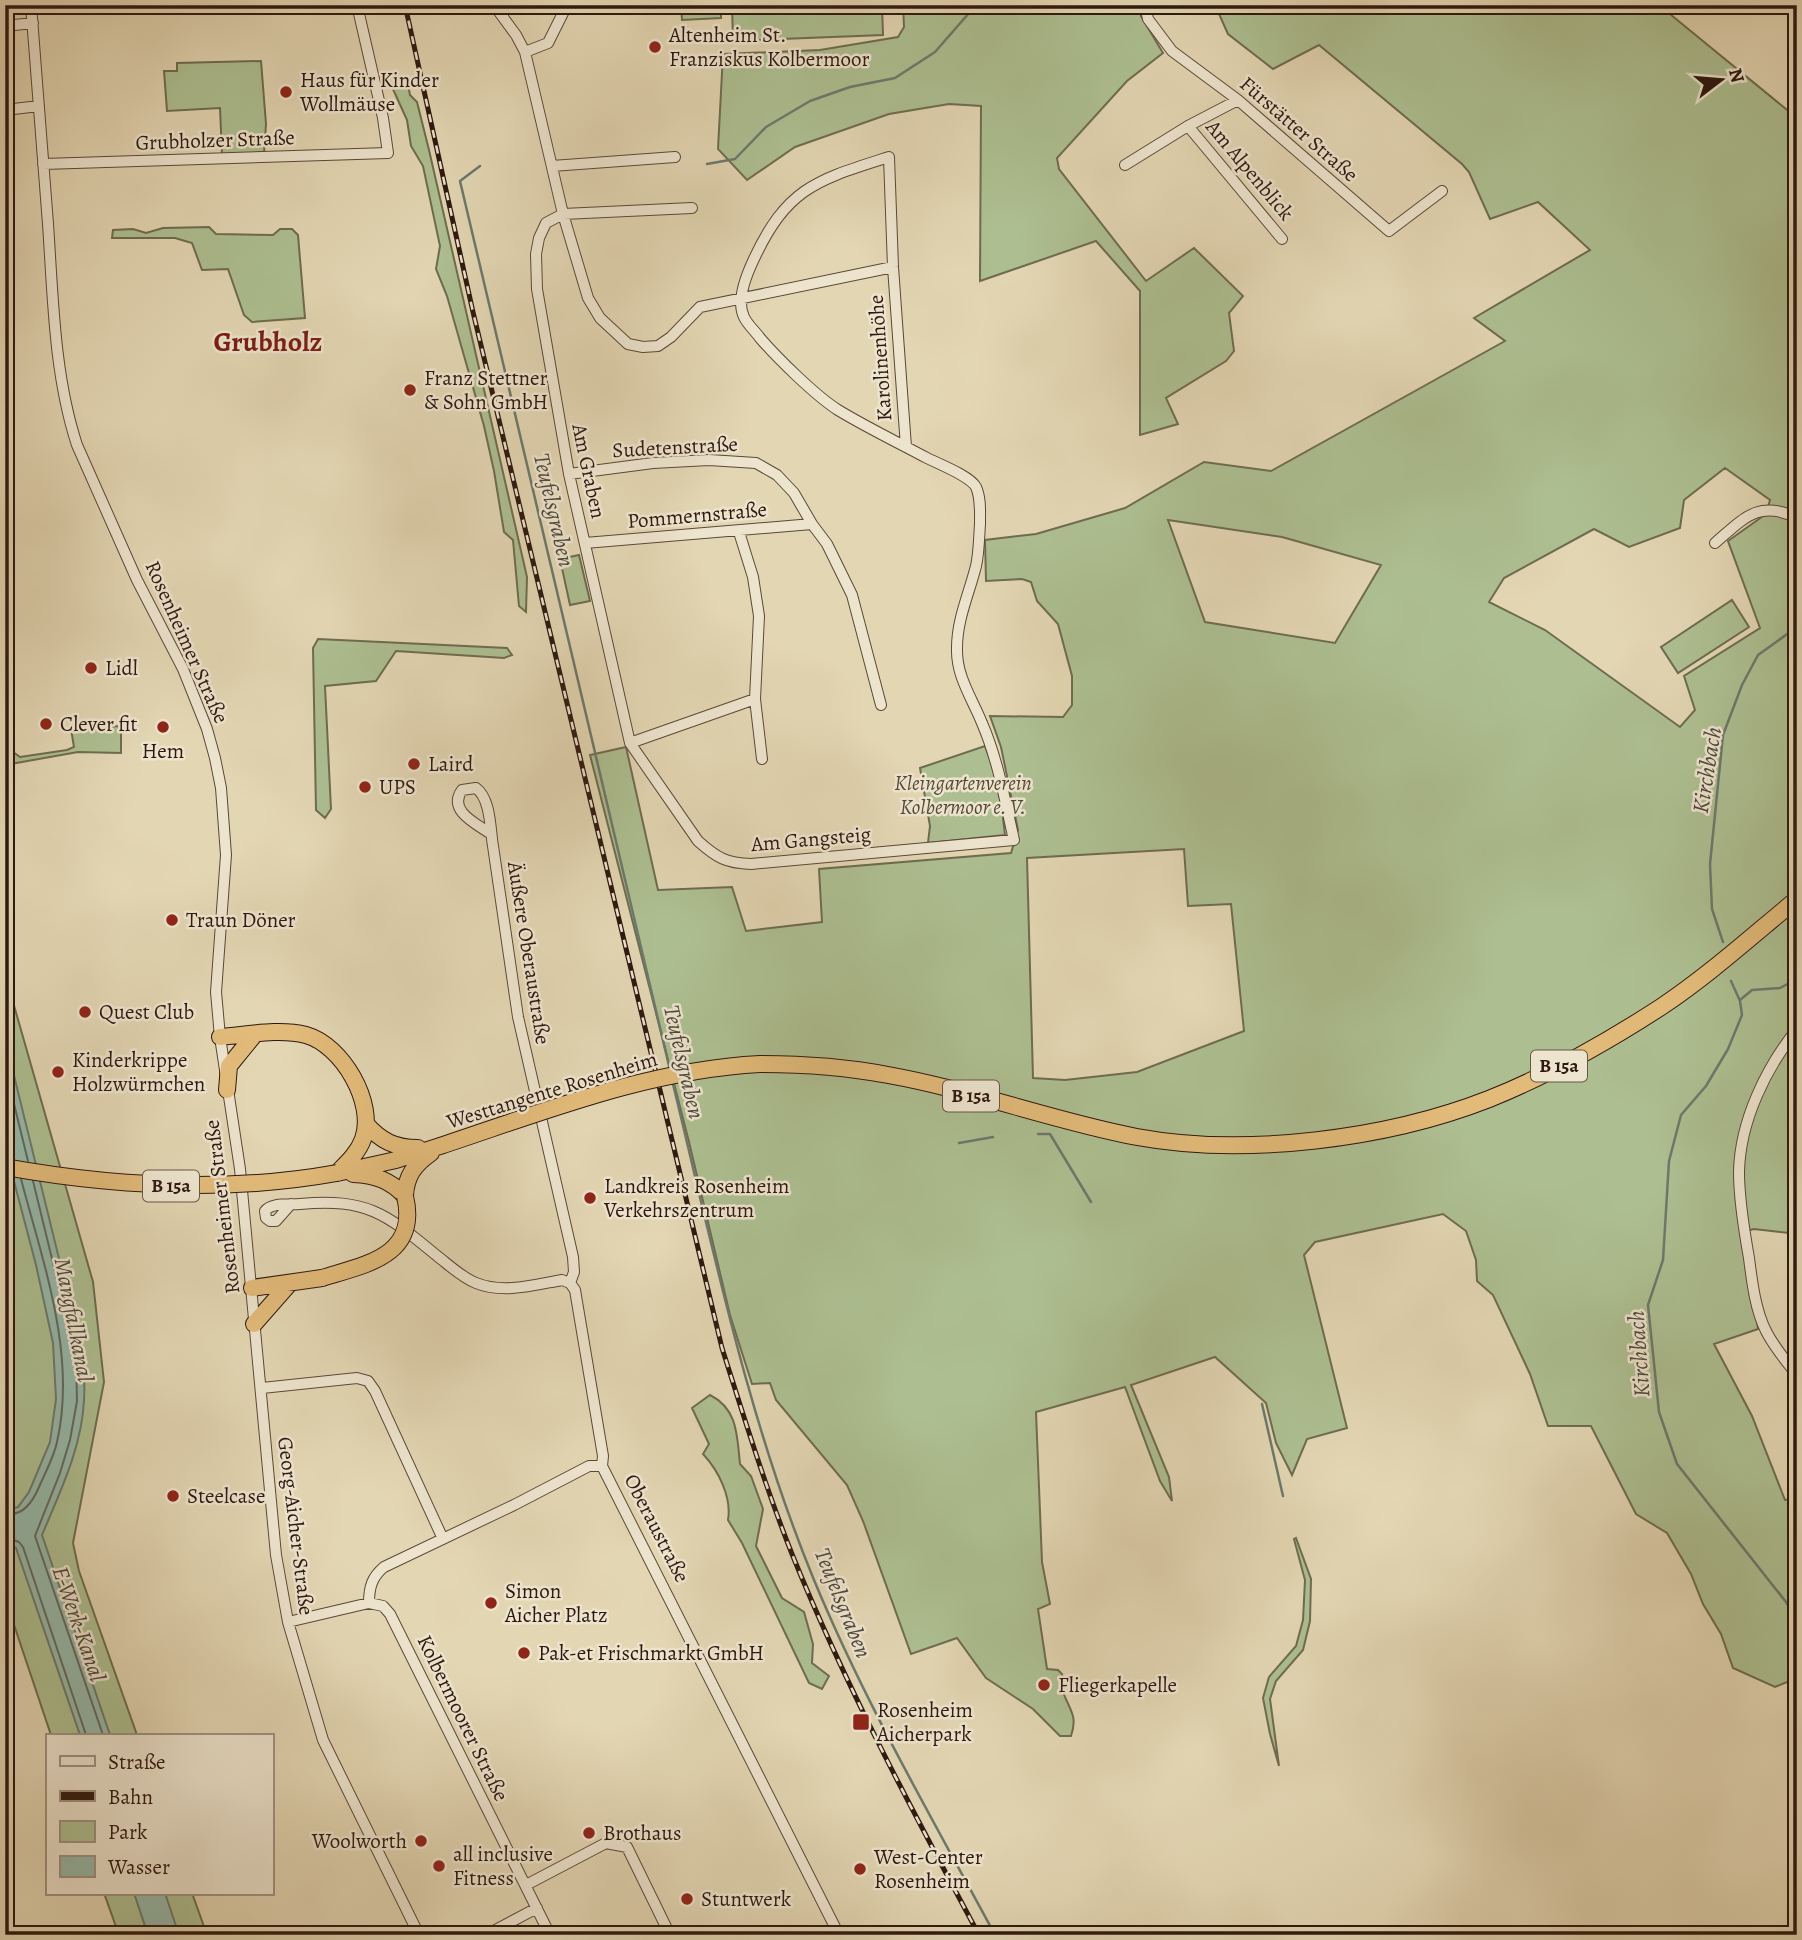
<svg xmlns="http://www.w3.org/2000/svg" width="1802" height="1940" font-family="Alegreya,serif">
  <rect width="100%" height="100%" fill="#e3d6b3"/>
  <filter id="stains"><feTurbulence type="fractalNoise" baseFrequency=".00286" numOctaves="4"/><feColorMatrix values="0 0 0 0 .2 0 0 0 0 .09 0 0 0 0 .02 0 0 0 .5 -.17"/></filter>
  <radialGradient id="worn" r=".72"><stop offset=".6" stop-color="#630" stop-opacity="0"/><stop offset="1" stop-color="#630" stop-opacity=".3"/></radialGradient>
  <!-- green -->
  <path fill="#adbf91" stroke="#6e6c50" stroke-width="2" fill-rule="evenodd" d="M681,5H721V18L682,20Z
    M732,5H882L883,35L733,41Z
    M903,5H1138L1141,16L1163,53L1127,81L1057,158L1059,169L1146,281L1194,248L1243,296L1229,313L1234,351L1226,361L1166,398L1178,424L1140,435V291L1096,241L980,281L981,106L949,104L889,114L795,147L747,180L718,149L723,54L820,50L898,37L904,27Z
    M1215,5H1670L1665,10L1797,118V1234L1754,1229L1746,1231L1758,1329L1714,1344L1752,1416L1785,1500L1797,1498V1678L1775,1687L1733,1668L1721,1634L1703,1604L1691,1574L1667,1533L1636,1514L1591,1426H1548L1530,1374L1493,1295L1477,1281L1476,1260L1466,1231L1443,1214L1315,1242L1304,1255L1347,1428L1307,1439L1292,1475L1276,1443L1266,1403L1215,1357L1131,1385L1169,1477L1172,1501L1160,1481L1125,1387L1036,1412L1042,1562L1050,1604L1038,1609L1047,1669L1058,1670L1062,1674C1064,1681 1062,1690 1065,1697C1072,1713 1077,1718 1071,1736H1060L1033,1709L986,1678L957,1638L911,1654L863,1521L847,1485L776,1400L770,1383L752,1384L730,1315L689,1142L590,755L626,747L658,890L732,887L746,931L822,922L819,869L1011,853L1018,830L1001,747L990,716L1063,717L1072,705V676L1058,624L1037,601L1031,582L1022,579L986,581L985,540L1036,534L1125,508L1204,462L1271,471L1505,341L1474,318L1590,250L1538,202L1490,219L1469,172L1462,164L1319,45L1273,69L1228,34ZM1725,468L1770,500L1766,514L1728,541L1760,628L1684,676L1695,710L1680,727L1545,630L1489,602L1504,578L1594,529L1629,547L1680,528L1684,500ZM1168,520L1282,537L1381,565L1335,643L1205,622ZM1184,849L1188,906L1231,904L1244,1031L1137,1072L1065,1080L1033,1078L1027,858Z
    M261,61L266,124L264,154L222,155L220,108L167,111L164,71H177V63Z
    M397,76L407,79L410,95L417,102L429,150L527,577L526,612L519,606L513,540L504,532L494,471L484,426L447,296L436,269L440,246L423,166L411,146L407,120L392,87Z
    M209,227L216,234L273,235L280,229H292L298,235L305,318L252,322L244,315L228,269L202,270L192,243L175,238H112L113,230L133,229L146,233L163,228Z
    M579,555L590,601L570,605L560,559Z
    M1732,600L1749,627L1678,673L1661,647Z
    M318,639L507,648L512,655L504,658L396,651L376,681L325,686L331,809L325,818L316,810L313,648Z
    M121,726V753L78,752L5,765V753L9,749L20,757L67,750L74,747L71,729Z
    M985,746C997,775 1002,804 1005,835L928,843L930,826L920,768Z
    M5,974L93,1282L104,1382L73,1543L79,1571L137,1735H51L5,1598Z
    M710,1395C738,1409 737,1436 740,1464L751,1476L763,1509L756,1546L782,1598L804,1612L813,1644L812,1663L829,1676L822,1689L809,1683L742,1543L728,1520C732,1497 718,1470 703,1454L709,1444L692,1408Z
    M1296,1538L1311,1579L1310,1621L1303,1650L1276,1681L1270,1699L1279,1766L1270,1734L1263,1698L1269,1677L1296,1646L1303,1620L1305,1580L1294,1539Z
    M104,1893H192L207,1935H119Z"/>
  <!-- water -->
  <path fill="#95b9ab" stroke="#6c796d" stroke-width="2" d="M5,1039L83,1356C84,1371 85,1385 84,1400C82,1447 60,1492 42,1535L110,1735H80L16,1548L7,1543L5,1539V1506L14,1508L18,1507L29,1492L50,1442L56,1399L53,1343L36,1265L5,1147Z
    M134,1893H165L179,1935H148Z"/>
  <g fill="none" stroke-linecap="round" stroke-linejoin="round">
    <!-- shore -->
    <path stroke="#62685e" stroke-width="2" d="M5,1067L28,1161
      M33,1181L76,1357L77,1401L70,1440L60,1473L35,1536L103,1735
      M5,1513C23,1518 33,1501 39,1487C45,1473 54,1457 57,1442C77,1355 43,1263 21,1179
      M5,1537L19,1542L23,1547L86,1735"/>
    <!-- stream -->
    <path stroke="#6c796d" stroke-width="2.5" d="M707,164L735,159L766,127L810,101L850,87L895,78L935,52L976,5
      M480,166L460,181L670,1070
      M1723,942L1712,909L1710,864L1723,735L1742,685L1758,655L1797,627
      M1731,981L1740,1001L1742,1015L1728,1049L1706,1086L1681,1115L1669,1161L1663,1260L1648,1305L1659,1412L1677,1464L1786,1602L1797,1620
      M1740,1000L1752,990L1780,988L1797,979
      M672,1080C713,1248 748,1420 814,1580C865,1703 932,1818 995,1935
      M1038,1134H1050L1091,1202
      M959,1143L993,1137
      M1262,1404L1283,1496"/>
    <!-- minor casing -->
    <g stroke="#5b4839" stroke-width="12">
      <path id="minor" d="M31,5C37,78 43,151 48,224C53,297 54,375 77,445L137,580L183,669L207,729L215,758L221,788L226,855L216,992L220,1037L240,1169L276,1555L288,1622L323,1740L419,1935
        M494,5L516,35L525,52L563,214L588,298L600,318L628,344L643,347L658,346L671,337L700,307L893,267
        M1145,5L1148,19L1172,51L1238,100L1389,231L1442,191
        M5,26L33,23
        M525,52L548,43L567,5
        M5,110L39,106
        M1188,126L1282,239
        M43,164L388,153L383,118L357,5
        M1125,165L1188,126L1238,100
        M552,166L675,157
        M692,208L563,214L546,223L539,238L536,254L537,289L569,474L630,743L698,841C717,858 726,863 751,864L1014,840C1005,801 998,760 982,723C972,698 956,676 957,648C957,619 969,594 976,566C979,553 979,537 980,524C980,512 981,498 976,487C970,476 939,464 927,458C897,442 866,427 838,410C816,396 777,358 760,338C755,331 747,324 744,317C736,301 746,276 753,261C787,187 817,180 889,157L893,267L906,447
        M569,474L653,463L709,460L756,463L777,475L794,493L812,524L827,544L852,595L881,705
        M585,543L812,524
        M1715,543C1744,518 1759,499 1797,518
        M755,699L762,759
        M630,743L755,699L759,616L753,577L739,532
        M491,834C477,824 447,811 462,790L476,788C491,799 490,829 493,846L518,1017L573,1257L574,1272L570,1283
        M1797,1029C1766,1068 1740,1121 1739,1172C1739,1200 1744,1230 1749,1258C1752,1281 1755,1309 1766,1331C1774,1347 1786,1361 1797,1375
        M291,1204L276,1221H270L266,1218L265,1211C272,1202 289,1205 300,1204C368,1198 386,1214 436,1255C449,1265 461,1277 476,1283C503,1294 534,1285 562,1280L570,1283L575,1290L603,1456L602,1466L839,1935
        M262,1388L357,1378L368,1381L375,1391L443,1539
        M369,1603C369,1587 372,1577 384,1567L514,1505L589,1466H602
        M288,1622L369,1603L383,1606L390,1614L550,1935
        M526,1885L606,1843L627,1847L670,1935
        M486,1935L537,1908"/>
    </g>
    <!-- trunk casing -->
    <g stroke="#2e1810" stroke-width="18">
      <path id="trunk" d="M220,1037C247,1035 279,1028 306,1035C342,1045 376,1103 363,1139C358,1153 347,1163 337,1173
        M760,1064C804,1064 846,1067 888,1075C972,1090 1053,1121 1137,1137C1245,1157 1387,1139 1489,1099C1549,1075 1607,1042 1661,1007C1709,975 1752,936 1797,899
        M227,1090L229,1066L255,1034
        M366,1124C381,1141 395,1148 418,1148
        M337,1173L396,1160L440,1146
        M353,1174C375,1175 390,1180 405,1196
        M405,1196C406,1176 414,1165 431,1153
        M252,1288L322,1278
        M254,1324L290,1283"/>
    </g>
    <!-- minor -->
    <use href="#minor" stroke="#ede4ce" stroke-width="10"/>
    <!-- trunk -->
    <use href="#trunk" stroke="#e2bb7a" stroke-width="16"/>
    <!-- rail casing -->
    <g stroke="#2e1810" stroke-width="5">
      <path id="rail" d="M405,5L473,312L722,1348C744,1417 765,1486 792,1554C845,1685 912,1810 979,1935"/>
    </g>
    <!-- rail -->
    <use href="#rail" stroke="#ede4ce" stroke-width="2.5" stroke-dasharray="8" stroke-linecap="butt"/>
    <!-- trunk-bridge casing -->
    <g stroke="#2e1810" stroke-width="18" stroke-linecap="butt">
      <path id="trunk-bridge" d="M440,1146C546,1111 648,1070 760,1064
        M5,1167C116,1187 226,1193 337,1173
        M322,1278C367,1264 419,1256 405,1196"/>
    </g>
    <!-- trunk-bridge -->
    <use href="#trunk-bridge" stroke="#e2bb7a" stroke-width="16"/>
  </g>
  <!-- markers -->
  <g fill="#8f2418" stroke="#ede4ce" stroke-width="2.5">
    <circle cx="655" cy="47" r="7"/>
    <circle cx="286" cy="92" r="7"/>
    <circle cx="410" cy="390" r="7"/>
    <circle cx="91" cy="668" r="7"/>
    <circle cx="46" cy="724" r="7"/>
    <circle cx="163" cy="727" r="7"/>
    <circle cx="414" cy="764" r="7"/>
    <circle cx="365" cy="787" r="7"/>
    <circle cx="172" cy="920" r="7"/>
    <circle cx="85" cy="1012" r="7"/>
    <circle cx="58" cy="1072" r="7"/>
    <circle cx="590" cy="1198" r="7"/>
    <circle cx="173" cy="1496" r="7"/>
    <circle cx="491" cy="1603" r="7"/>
    <circle cx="524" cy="1653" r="7"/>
    <circle cx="1044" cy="1685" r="7"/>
    <rect x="852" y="1713" width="18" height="18" rx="3.5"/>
    <circle cx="589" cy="1833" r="7"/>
    <circle cx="421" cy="1841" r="7"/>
    <circle cx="439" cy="1866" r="7"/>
    <circle cx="860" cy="1869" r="7"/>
    <circle cx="687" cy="1899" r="7"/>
  </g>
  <g text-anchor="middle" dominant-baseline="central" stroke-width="5" stroke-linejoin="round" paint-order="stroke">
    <!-- shield labels -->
    <g fill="#ede4ce" stroke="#675549" stroke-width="2">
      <rect x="1531" y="1050.5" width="56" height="31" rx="5"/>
      <rect x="943" y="1080.5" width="56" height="31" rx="5"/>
      <rect x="143" y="1170.5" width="56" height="31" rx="5"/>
    </g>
    <g font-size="19" font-weight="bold" fill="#2e1810">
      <text x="1559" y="1066">B 15a</text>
      <text x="971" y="1096">B 15a</text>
      <text x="171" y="1186">B 15a</text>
    </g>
    <!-- poi labels -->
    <g font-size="21" fill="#2e1810" stroke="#ede4ce" text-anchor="start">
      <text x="669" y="35">Altenheim St.<tspan x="669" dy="24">Franziskus Kolbermoor</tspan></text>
      <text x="300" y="80">Haus für Kinder<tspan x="300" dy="24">Wollmäuse</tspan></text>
      <text x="424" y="378">Franz Stettner<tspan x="424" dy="24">&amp; Sohn GmbH</tspan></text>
      <text x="105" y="668">Lidl</text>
      <text x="60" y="724">Clever fit</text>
      <text x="163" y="751" text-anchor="middle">Hem</text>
      <text x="428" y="764">Laird</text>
      <text x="379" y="787">UPS</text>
      <text x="186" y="920">Traun Döner</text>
      <text x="99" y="1012">Quest Club</text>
      <text x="72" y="1060">Kinderkrippe<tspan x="72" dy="24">Holzwürmchen</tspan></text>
      <text x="604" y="1186">Landkreis Rosenheim<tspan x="604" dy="24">Verkehrszentrum</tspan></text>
      <text x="187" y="1496">Steelcase</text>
      <text x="505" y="1591">Simon<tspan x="505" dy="24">Aicher Platz</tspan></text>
      <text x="538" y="1653">Pak-et Frischmarkt GmbH</text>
      <text x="1058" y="1685">Fliegerkapelle</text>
      <text x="877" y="1710">Rosenheim<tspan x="877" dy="24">Aicherpark</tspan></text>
      <text x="603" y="1833">Brothaus</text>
      <text x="407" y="1841" text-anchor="end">Woolworth</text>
      <text x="453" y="1854">all inclusive<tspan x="453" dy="24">Fitness</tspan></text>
      <text x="874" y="1857">West-Center<tspan x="874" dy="24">Rosenheim</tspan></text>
      <text x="701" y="1899">Stuntwerk</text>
    </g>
    <!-- street labels -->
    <g font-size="21" fill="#2e1810" stroke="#ede4ce">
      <text transform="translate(1299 129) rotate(41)">Fürstätter Straße</text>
      <text transform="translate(215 140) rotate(-2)">Grubholzer Straße</text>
      <text transform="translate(1250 170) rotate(50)">Am Alpenblick</text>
      <text transform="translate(880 358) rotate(-94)">Karolinenhöhe</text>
      <text transform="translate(675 447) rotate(-3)">Sudetenstraße</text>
      <text transform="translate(589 471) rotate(78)">Am Graben</text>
      <text transform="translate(697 515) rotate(-5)">Pommernstraße</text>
      <text transform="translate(187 642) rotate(66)">Rosenheimer Straße</text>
      <text transform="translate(811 839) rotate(-5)">Am Gangsteig</text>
      <text transform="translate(529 953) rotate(81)">Äußere Oberaustraße</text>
      <text transform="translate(552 1090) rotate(-17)">Westtangente Rosenheim</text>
      <text transform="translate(222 1207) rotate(-97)">Rosenheimer Straße</text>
      <text transform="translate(296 1526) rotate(83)">Georg-Aicher-Straße</text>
      <text transform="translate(657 1528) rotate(63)">Oberaustraße</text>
      <text transform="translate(463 1718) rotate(64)">Kolbermoorer Straße</text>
    </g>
    <!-- park labels -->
    <g font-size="21" font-style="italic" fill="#544a37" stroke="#ede4ce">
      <text x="963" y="783">Kleingartenverein<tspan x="963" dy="24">Kolbermoor e. V.</tspan></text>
    </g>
    <!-- water labels -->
    <g font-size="23" font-style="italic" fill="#4d483e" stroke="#ede4ce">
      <text transform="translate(554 510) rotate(77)">Teufelsgraben</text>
      <text transform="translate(1707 770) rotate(-81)">Kirchbach</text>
      <text transform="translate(684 1062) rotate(77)">Teufelsgraben</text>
      <text transform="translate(74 1320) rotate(79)">Mangfallkanal</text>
      <text transform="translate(1639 1354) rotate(-94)">Kirchbach</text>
      <text transform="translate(843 1603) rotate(68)">Teufelsgraben</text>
      <text transform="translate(79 1624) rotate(71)">E-Werk-Kanal</text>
    </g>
    <!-- district labels -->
    <g font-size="28" font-weight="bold" fill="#7a1f14" stroke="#ede4ce">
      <text x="268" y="342">Grubholz</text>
    </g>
  </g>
  <!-- margin -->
  <rect width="1802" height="1940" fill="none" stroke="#e3d6b3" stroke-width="28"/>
  <rect x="7" y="7" width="1788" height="1926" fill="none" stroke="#2e1810" stroke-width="3.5"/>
  <rect x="14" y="14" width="1774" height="1912" fill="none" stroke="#2e1810" stroke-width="2"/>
  <!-- legend -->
  <rect x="46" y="1734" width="228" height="161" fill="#ede4ce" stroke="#a19282" stroke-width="2"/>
  <rect x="60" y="1756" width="35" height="10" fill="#ede4ce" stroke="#a19282" stroke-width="2"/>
  <text x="108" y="1769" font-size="21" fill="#2e1810">Straße</text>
  <rect x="60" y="1791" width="35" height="10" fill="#2e1810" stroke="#a19282" stroke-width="2"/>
  <text x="108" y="1804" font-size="21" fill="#2e1810">Bahn</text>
  <rect x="60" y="1821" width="35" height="21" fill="#adbf91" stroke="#a19282" stroke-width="2"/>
  <text x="108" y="1839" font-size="21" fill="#2e1810">Park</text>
  <rect x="60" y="1856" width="35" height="21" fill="#95b9ab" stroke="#a19282" stroke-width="2"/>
  <text x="108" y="1874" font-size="21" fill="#2e1810">Wasser</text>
  <!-- north arrow -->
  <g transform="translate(1721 80) rotate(74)" stroke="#ede4ce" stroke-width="5" paint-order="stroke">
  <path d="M0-5L12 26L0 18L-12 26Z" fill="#2e1810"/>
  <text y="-10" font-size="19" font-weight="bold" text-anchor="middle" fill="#2e1810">N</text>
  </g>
  <rect width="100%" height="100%" filter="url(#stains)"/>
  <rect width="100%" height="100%" fill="url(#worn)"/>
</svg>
